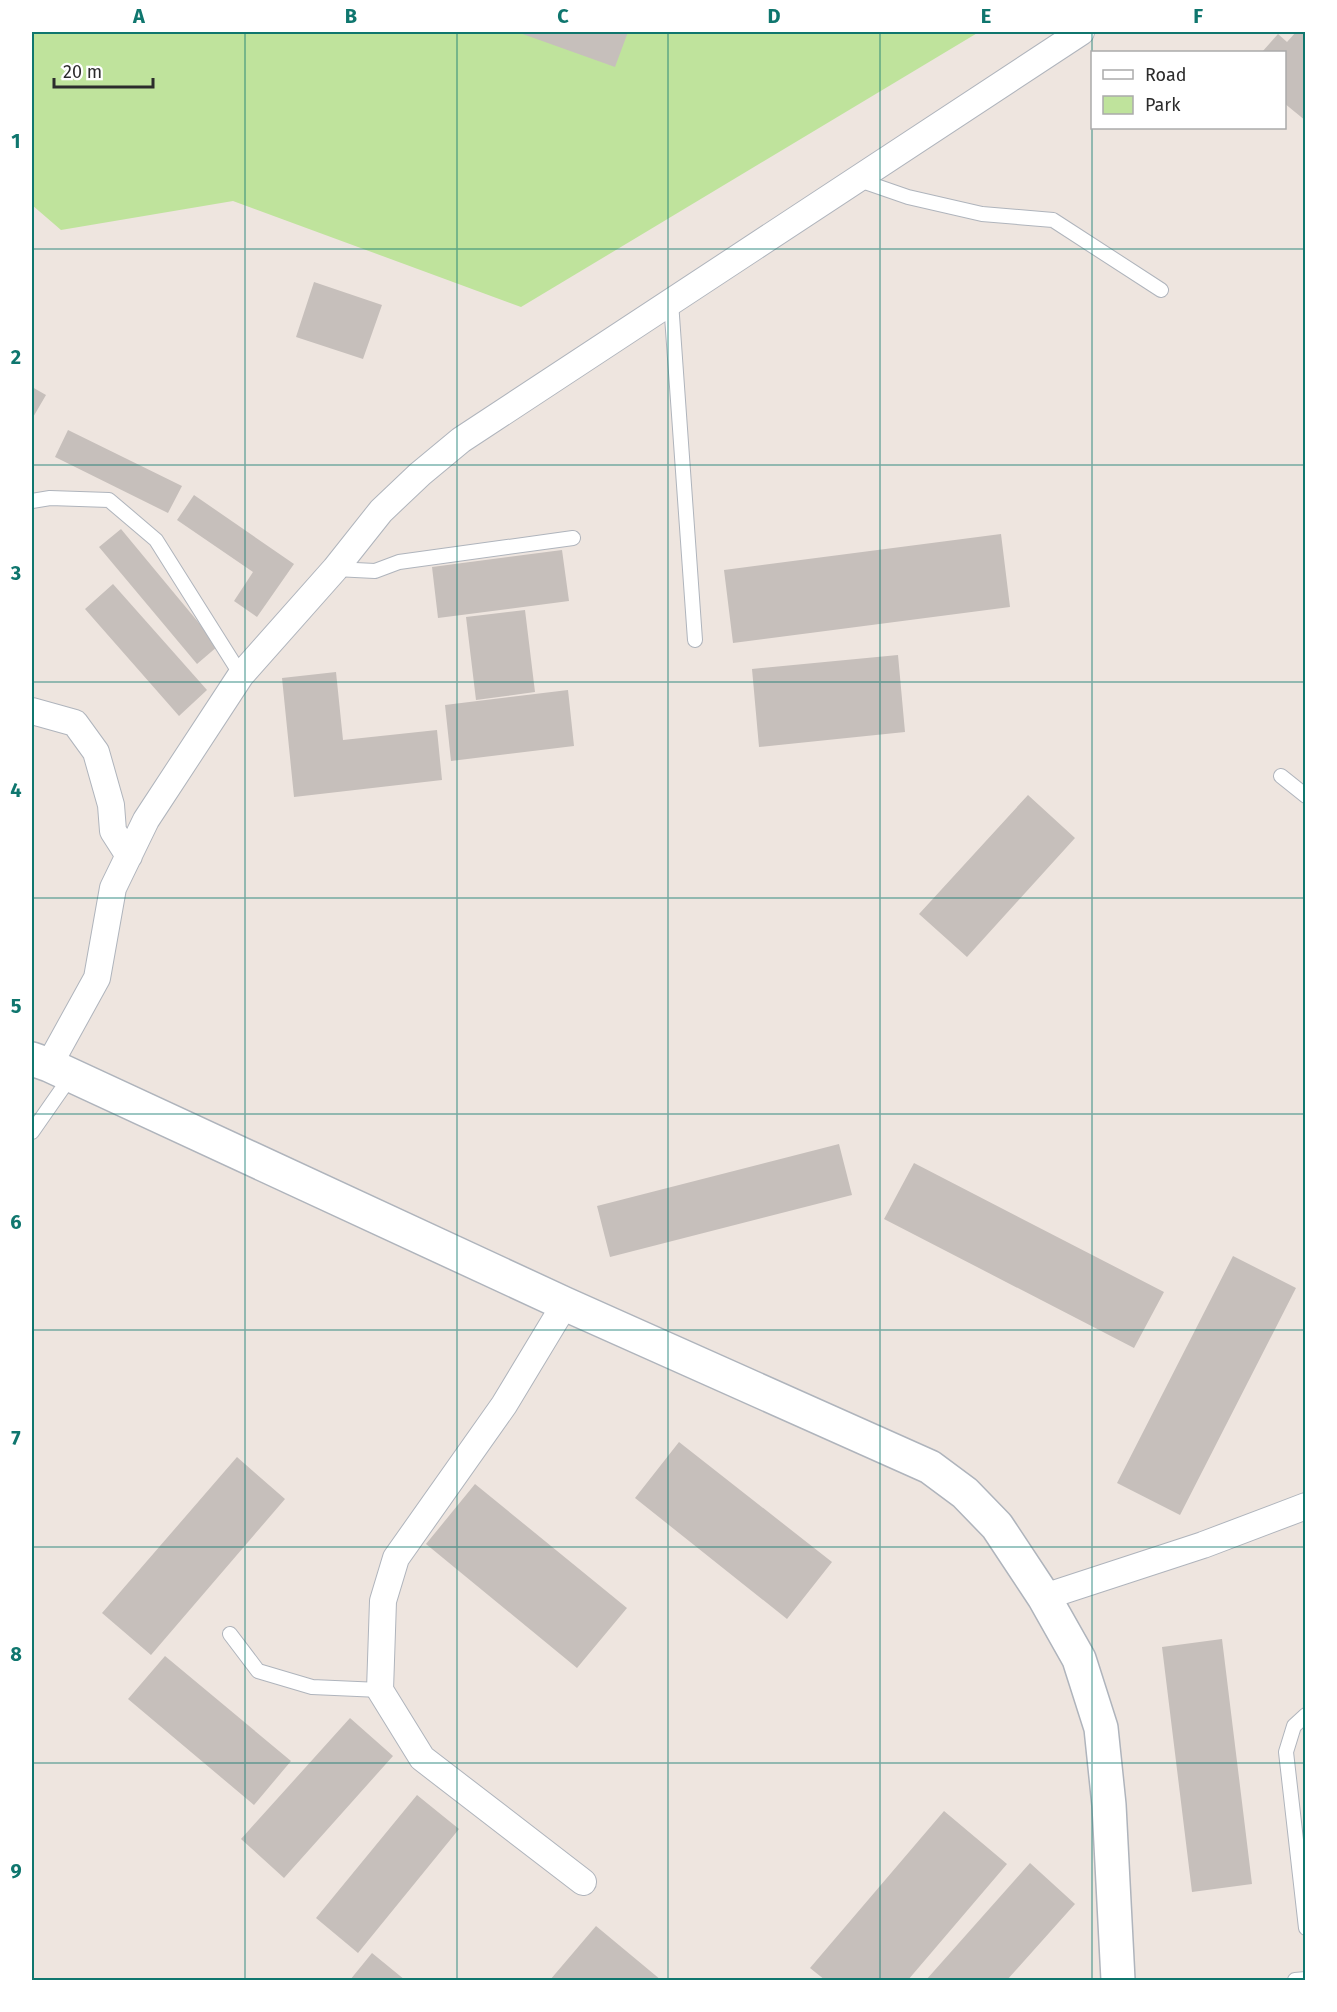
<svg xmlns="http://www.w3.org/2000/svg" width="1337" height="2012" font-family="'Fira Sans',sans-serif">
  <rect width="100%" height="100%" fill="#eee5df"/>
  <!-- green -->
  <path fill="#bfe39c" d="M32,32H979L521,307L233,201L61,230L32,205Z"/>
  <!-- building -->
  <path fill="#c6bfbb" d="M517,32H628L615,67Z
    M1296,32H1306V121L1284,103V52H1262L1278,34L1287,42Z
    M314,282L382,305L363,359L296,337Z
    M32,387L46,395L32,419Z
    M68,430L182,486L168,513L55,457Z
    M194,495L294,564L257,617L234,601L253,572L177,520Z
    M121,529L218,646L197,664L99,547Z
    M1001,534L1010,607L733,643L724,570Z
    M562,550L569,601L438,618L432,567Z
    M113,584L207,690L179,716L85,609Z
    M525,610L535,692L476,700L466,617Z
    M898,655L905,732L759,747L752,669Z
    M336,672L343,740L437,730L442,780L294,797L282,678Z
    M568,690L574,746L451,761L445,705Z
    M1028,795L1075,838L967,957L919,914Z
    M839,1144L852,1195L610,1257L597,1206Z
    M914,1163L1164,1292L1134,1348L884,1219Z
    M1233,1256L1296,1288L1180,1515L1117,1483Z
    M679,1442L832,1562L787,1619L635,1498Z
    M237,1457L285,1499L151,1655L102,1613Z
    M475,1484L627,1608L577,1668L426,1544Z
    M1222,1639L1252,1884L1192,1892L1162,1647Z
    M165,1656L291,1761L254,1805L128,1699Z
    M350,1718L393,1756L284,1878L241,1839Z
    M417,1795L459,1829L358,1953L316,1918Z
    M944,1811L1007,1864L908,1980H825L810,1968Z
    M1030,1863L1075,1904L1007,1980H926Z
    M596,1926L661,1980H550Z
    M372,1953L405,1980H350Z"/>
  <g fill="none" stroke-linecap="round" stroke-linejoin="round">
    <!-- lane casing -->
    <g stroke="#afb4bc" stroke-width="16">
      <path id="lane" d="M856,179L908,197L982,214L1053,220L1161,290
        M671,302L695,640
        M32,501L50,498L109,500L156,540L241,675
        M335,569L375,571L399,562L573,538
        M1281,776L1306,796
        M32,1132L71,1076
        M230,1634L258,1671L312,1687L380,1690
        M1306,1715L1294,1726L1286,1752L1306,1928
        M1295,1980L1306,1979"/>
    </g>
    <!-- street casing -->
    <g stroke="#afb4bc" stroke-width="28">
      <path id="street" d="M32,711L75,723L96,752L111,805L113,831L129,856
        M49,1065L97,978L113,888L146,820L241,675L335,569L381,511L420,474L461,440L1081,32
        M565,1304L504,1405L396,1558L383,1601L380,1690L422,1758L583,1882
        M1044,1597L1203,1545L1306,1506"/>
    </g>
    <!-- secondary casing -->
    <g stroke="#afb4bc" stroke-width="36">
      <path id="secondary" d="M32,1059L49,1065L565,1304L930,1467L965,1493L997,1526L1044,1597L1079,1659L1101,1728L1109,1805L1118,1980"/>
    </g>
    <!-- lane -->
    <use href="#lane" stroke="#fff" stroke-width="14"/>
    <!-- street -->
    <use href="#street" stroke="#fff" stroke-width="26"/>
    <!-- secondary -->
    <use href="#secondary" stroke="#fff" stroke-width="33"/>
  </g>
  <!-- grid -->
  <path fill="none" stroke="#0f766e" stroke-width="1.5" stroke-opacity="0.55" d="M245,32V1980M457,32V1980M668,32V1980M880,32V1980M1092,32V1980M32,249H1306M32,465H1306M32,682H1306M32,898H1306M32,1114H1306M32,1330H1306M32,1547H1306M32,1763H1306"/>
  <!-- border -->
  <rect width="1337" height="2012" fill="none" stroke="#ffffff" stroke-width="66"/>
  <!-- legend -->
  <rect x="1091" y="51" width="195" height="78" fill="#ffffff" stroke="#ababab" stroke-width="1.5"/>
  <rect x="1103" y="70" width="30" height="9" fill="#ffffff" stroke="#ababab" stroke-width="1.5"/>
  <text x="1145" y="81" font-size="18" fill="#2c2c2c">Road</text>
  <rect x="1103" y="96" width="30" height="18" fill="#bfe39c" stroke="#ababab" stroke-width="1.5"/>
  <text x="1145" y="111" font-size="18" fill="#2c2c2c">Park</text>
  <!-- scale -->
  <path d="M54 78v9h99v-9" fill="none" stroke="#2c2c2c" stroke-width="3"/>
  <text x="63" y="78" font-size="18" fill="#2c2c2c" stroke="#ffffff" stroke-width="4.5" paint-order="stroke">20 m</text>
  <rect x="33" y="33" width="1271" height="1946" fill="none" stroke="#0f766e" stroke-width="2"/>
  <g font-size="20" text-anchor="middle" font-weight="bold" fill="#0f766e">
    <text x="139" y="23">A</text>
    <text x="351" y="23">B</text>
    <text x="563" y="23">C</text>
    <text x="774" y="23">D</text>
    <text x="986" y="23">E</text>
    <text x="1198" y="23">F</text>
    <text x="16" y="148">1</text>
    <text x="16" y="364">2</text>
    <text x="16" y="580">3</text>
    <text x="16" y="797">4</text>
    <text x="16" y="1013">5</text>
    <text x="16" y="1229">6</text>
    <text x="16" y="1445">7</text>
    <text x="16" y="1661">8</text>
    <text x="16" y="1878">9</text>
  </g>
</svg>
